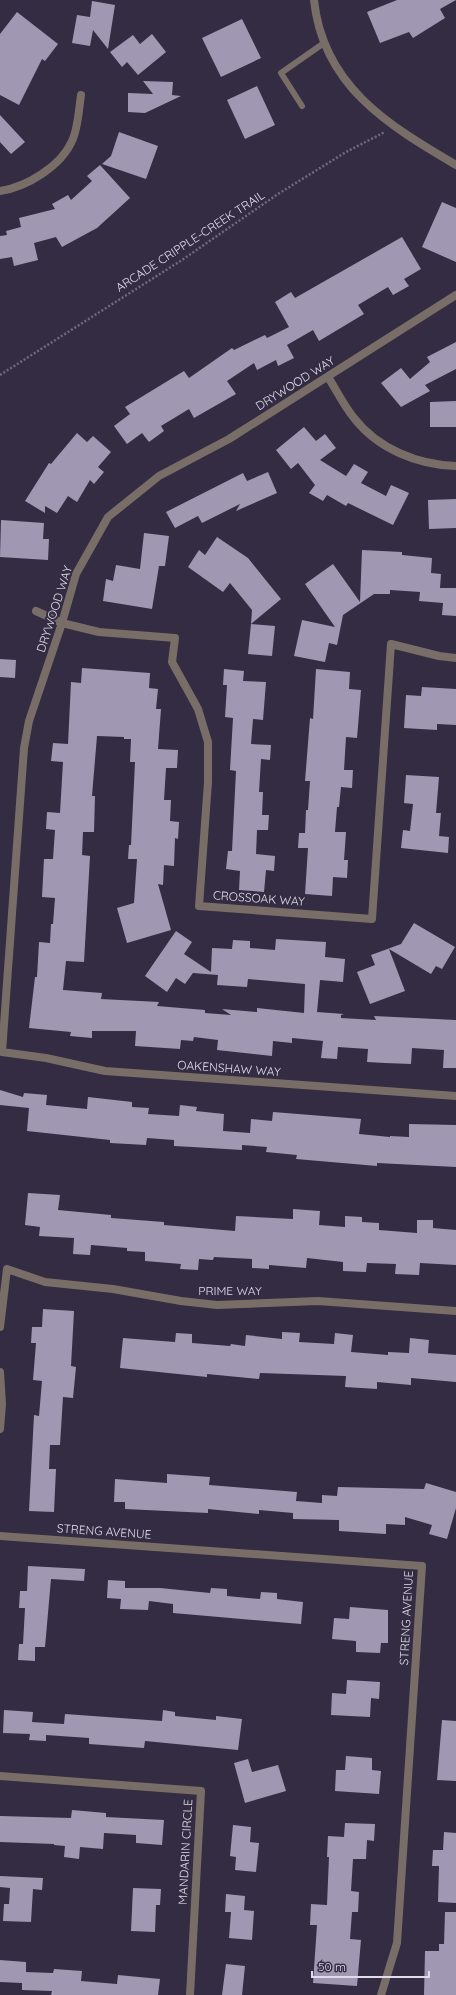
<svg xmlns="http://www.w3.org/2000/svg" width="456" height="1995" font-family="Quicksand,sans-serif">
  <rect width="100%" height="100%" fill="#332c42"/>
  <!-- building -->
  <path fill="#a098b3" d="M397,0H456L440,9L445,18L413,38L409,32L380,43L367,12Z
    M92,1L115,5L108,49L93,30L90,46L72,43L77,15L90,17Z
    M17,12L58,44L45,61L42,59L19,105L0,95V34Z
    M242,19L261,58L221,77L202,38Z
    M152,34L166,52L138,75L127,62L122,67L110,52L133,35L140,44Z
    M143,81L173,82L172,95L181,96L145,113L128,112V93L153,94Z
    M257,86L275,125L245,139L227,100Z
    M0,115L25,142L11,154L0,142Z
    M119,132L158,146L146,179L102,164L111,156Z
    M100,165L130,198L97,228L62,247L56,237L34,243L38,260L14,266L12,257L0,259V236L7,235L6,231L21,227L19,218L55,209L52,204L68,195L71,200L92,181L87,176Z
    M442,202L456,208V262L422,247Z
    M402,237L421,269L404,279L409,286L393,295L388,287L358,305L364,314L319,341L313,330L287,345L294,358L278,366L276,360L257,370L254,363L227,381L236,394L194,418L189,409L161,426L164,431L149,442L142,433L127,444L114,426L130,414L125,407L184,371L189,378L232,348L234,350L265,335L267,338L289,327L275,302L291,292L295,298Z
    M456,342V369L425,385L430,391L401,407L381,383L401,368L410,379L430,362L427,357Z
    M456,401V427H430V402Z
    M304,427L316,441L325,434L336,448L320,460L346,476L354,464L368,472L361,483L386,496L391,485L409,493L393,525L348,503L346,506L327,495L323,501L309,493L315,485L298,463L291,469L276,450Z
    M77,433L87,442L93,436L111,452L98,467L104,472L94,484L90,480L77,502L68,496L57,513L45,506V513L25,501L49,463L51,464Z
    M268,472L277,493L236,511L240,504L202,523L198,516L175,528L166,512L243,473L247,481Z
    M456,499V528L429,529L428,500Z
    M1,520L44,523L43,539H49L48,560L0,557Z
    M144,533L169,536L165,566H159L152,609L103,601L106,579L113,581L116,565L140,569Z
    M217,537L248,558L281,599L251,624L252,610L230,583L223,592L188,567L199,550L205,555Z
    M362,550L402,552V555L432,558L431,573L441,574L440,588H456V616L442,615L443,603L419,601L420,592L390,590V594H374L343,615L337,645L329,643L325,662L294,656L302,620L335,627L305,584L333,564L360,602Z
    M251,624L275,626L272,656L248,654Z
    M0,659L16,660L15,678L0,677Z
    M82,668L150,673L149,688L158,689L156,709H161L158,749L178,750L177,768H166L164,800H171L170,821L179,822L178,839L175,838L174,866L164,865L163,885L158,884L171,930L127,943L117,908L134,903L137,859H128L129,845H131L135,762H130L131,739H124V737L97,736L92,796H95L94,832H83L82,855L90,856L84,962L66,961L63,990L102,993L101,999L159,1002L157,1006L205,1010V1013L231,1015L222,1009L257,1012V1008L304,1013L305,984L248,979L247,987L217,985L218,975L193,973L185,984L176,978L167,992L145,976L176,931L192,942L184,954L211,972L212,948L232,949L233,940L250,941V948L275,950L276,939L326,942L325,957L345,959L343,982L320,980L317,1012L344,1014L341,1015V1018L376,1020L374,1016L456,1020V1068H443L444,1050L412,1048L411,1064L385,1063L367,1062L368,1049L338,1047L337,1059L321,1058L323,1041L292,1038V1043L273,1041L272,1056L217,1050L218,1040L194,1037L193,1041L181,1040L180,1049L135,1046L136,1031H92V1038L70,1036L71,1032L29,1028L35,977H37L39,942L50,943L51,924H53L55,898L42,897L44,859H53L55,830L46,829L47,812L60,813L63,762L51,761L53,743L68,744L71,682L81,683Z
    M224,669L244,671L243,681L266,682L263,720L253,719L251,744L271,745L270,760L261,759L259,792H263L262,815H269L268,830H257L256,854L275,856L274,871L266,870L264,892L239,890L240,871L226,869L228,851H232L236,771L230,770L233,718L225,717L227,685H223Z
    M316,669L350,672L349,689L361,690L357,738L346,737L344,770H353L352,788L341,787L339,807H337L335,832H346L344,860H348L347,878L333,877L332,896L305,894L308,848H298L299,833H305L306,810H308L310,781H305L310,718L313,719Z
    M422,687L456,689V725L437,724V730L404,728L406,695L421,696Z
    M406,775L439,777L436,813H441L439,836L449,837L448,853L401,848L403,830L410,831L413,804L404,803Z
    M414,923L455,947L442,969L436,966L431,974L389,949L405,991L370,1004L357,972L375,965L371,955L401,944Z
    M0,1090L23,1097L24,1093L47,1095L46,1105L87,1109L88,1097L132,1102V1107L149,1108L148,1114L179,1116L180,1105L197,1107L196,1111L224,1114L223,1131L250,1133L251,1119L272,1121L273,1112L361,1119L359,1134L390,1137V1136L409,1137V1124L456,1125V1167L377,1163V1166L296,1159L297,1155L266,1152L267,1147L242,1145V1150L193,1147L174,1146V1140L147,1138L146,1145L110,1143V1140L27,1131L29,1108L0,1105Z
    M28,1193L60,1195L58,1210L111,1215V1218L164,1222V1225L235,1231L236,1216L293,1219V1209L320,1211L319,1225L345,1227V1216L362,1217V1222L379,1223V1230L417,1233V1220H433V1228L456,1230V1265L420,1263L419,1275L395,1274L396,1264L367,1263L366,1272L343,1271V1262L307,1258L306,1268L269,1265V1269L252,1268V1259L214,1257L213,1260L199,1259L198,1270L180,1269L181,1264L145,1261V1252L127,1251V1248L91,1245L90,1255L73,1254L74,1238L39,1236L40,1227L25,1225Z
    M43,1309L74,1311L71,1366L76,1367L73,1398L63,1397L60,1445H50L49,1469H56L54,1512L29,1511L34,1415L39,1416L42,1381L33,1380L36,1343H31L32,1327H42Z
    M282,1332L300,1333L299,1342L334,1344L335,1333L353,1335L351,1352L388,1355V1352L409,1353L410,1338L429,1340L428,1353L456,1355V1382L411,1378V1385L377,1382V1389L345,1387L346,1376L260,1373L259,1379L207,1374V1377L120,1368L123,1338L175,1342L176,1333L192,1334V1343L230,1346L231,1344L245,1346L246,1335L282,1339Z
    M167,1474L210,1477L209,1485L297,1492L296,1501L322,1503V1495L337,1496L338,1487L424,1489L426,1483L456,1492V1508L447,1539L429,1534L432,1525L405,1517V1525L386,1524V1534L370,1533L339,1531V1520L293,1519V1513L259,1510V1514L208,1509V1513L125,1509V1502H114L115,1479L167,1483Z
    M28,1566L85,1569L84,1581L51,1579L45,1647H35V1661L18,1660L19,1644H23L25,1608H19L20,1591H27Z
    M108,1580L125,1581V1588H160L210,1593L211,1588L227,1589V1596L260,1599L261,1592L277,1593V1599L303,1602L301,1624L173,1613V1604L149,1601L148,1610L120,1609L121,1599L107,1598Z
    M350,1607L388,1610V1643H381L380,1653L356,1652V1641L332,1639L334,1618L349,1619Z
    M347,1680L380,1682L379,1699L371,1698L370,1717L331,1715L332,1693L346,1694Z
    M4,1710L33,1712L32,1722L64,1724L65,1714L162,1721L163,1710L175,1712V1716L216,1720V1716L242,1719L238,1750L145,1741L144,1748L89,1744V1738L46,1735V1741L29,1740L30,1734L3,1733Z
    M442,1720L456,1721V1781L437,1780Z
    M346,1756L372,1758V1770L381,1771L379,1794L335,1791L336,1770H345Z
    M248,1759L252,1772L278,1765L286,1791L245,1803L234,1763Z
    M72,1810L106,1813V1817L164,1820L162,1845L136,1843V1835L104,1833L103,1849L80,1847L79,1859L64,1857L65,1846L54,1845V1844L0,1842V1816L71,1818Z
    M345,1823L375,1824L374,1841L367,1840L366,1859H353L351,1891L359,1892L358,1912H352L350,1939L361,1940L357,1986L313,1983L317,1925H310L311,1904L327,1905L329,1857H327L328,1836L344,1837Z
    M233,1825L251,1827L250,1842L259,1843L256,1872L235,1870L236,1857L230,1856Z
    M444,1832L456,1833V1903L438,1902L439,1866H432L433,1850H443Z
    M0,1876L43,1878L42,1890L33,1889L31,1922L3,1921L4,1904H9L10,1888L0,1887Z
    M133,1888L161,1889L160,1905H156L155,1932L131,1931Z
    M226,1894L245,1896L244,1910L254,1911L252,1940L229,1938L231,1912H225Z
    M445,1912H456V1995H424L425,1951H439V1944H444Z
    M0,1960L26,1962V1972L53,1973L54,1969L82,1971L81,1981L117,1984L118,1975L160,1979L158,1995H51L52,1991L22,1990V1983L0,1982Z
    M226,1964L245,1966L242,1995H222Z"/>
  <g fill="none" stroke-linecap="round" stroke-linejoin="round">
    <!-- path -->
    <path stroke="#706a7d" stroke-width="2.5" stroke-dasharray="2 2" stroke-linecap="butt" d="M0,375L182,260L278,194L346,152L385,132"/>
    <!-- service -->
    <path stroke="#796d67" stroke-width="6" d="M302,106L281,73L324,43"/>
    <!-- minor -->
    <path stroke="#796d67" stroke-width="8" d="M0,191C27,187 61,166 72,141C78,129 79,108 81,95
      M456,295L229,439L159,476L108,517L76,574L62,623L29,721L24,748L2,1052L46,1058L105,1071L456,1096
      M328,377C337,391 344,406 354,418C378,449 418,465 456,466
      M36,611L62,623L99,632L175,638L172,662L198,709L208,742V782L199,906L372,919L391,644L439,656L456,658
      M0,1327L7,1269L45,1282L113,1289L181,1301L217,1305L318,1301L456,1311
      M0,1372L2,1404L0,1429
      M0,1536L422,1566L397,1943L381,1995
      M0,1776L201,1791L190,1995"/>
    <!-- tertiary -->
    <path stroke="#796d67" stroke-width="8" d="M314,0C323,86 388,125 456,165"/>
  </g>
  <g text-anchor="middle" dominant-baseline="central" stroke-width="4" stroke-linejoin="round" paint-order="stroke">
    <!-- street labels -->
    <g font-size="12" fill="#e0dcea" stroke="#332c42">
      <text transform="translate(190 241) rotate(-33)">ARCADE CRIPPLE-CREEK TRAIL</text>
      <text transform="translate(295 383) rotate(-32)">DRYWOOD WAY</text>
      <text transform="translate(54 609) rotate(-72)">DRYWOOD WAY</text>
      <text transform="translate(259 898) rotate(4)">CROSSOAK WAY</text>
      <text transform="translate(229 1068) rotate(4)">OAKENSHAW WAY</text>
      <text x="230" y="1290">PRIME WAY</text>
      <text transform="translate(104 1531) rotate(4)">STRENG AVENUE</text>
      <text transform="translate(406 1618) rotate(-87)">STRENG AVENUE</text>
      <text transform="translate(185 1852) rotate(-87)">MANDARIN CIRCLE</text>
    </g>
  </g>
  <!-- scale -->
  <path d="M312 1971v6h117v-6" fill="none" stroke="#e0dcea" stroke-width="2"/>
  <text x="318" y="1971" font-size="12" fill="#e0dcea" stroke="#332c42" stroke-width="3" paint-order="stroke">50 m</text>
</svg>
